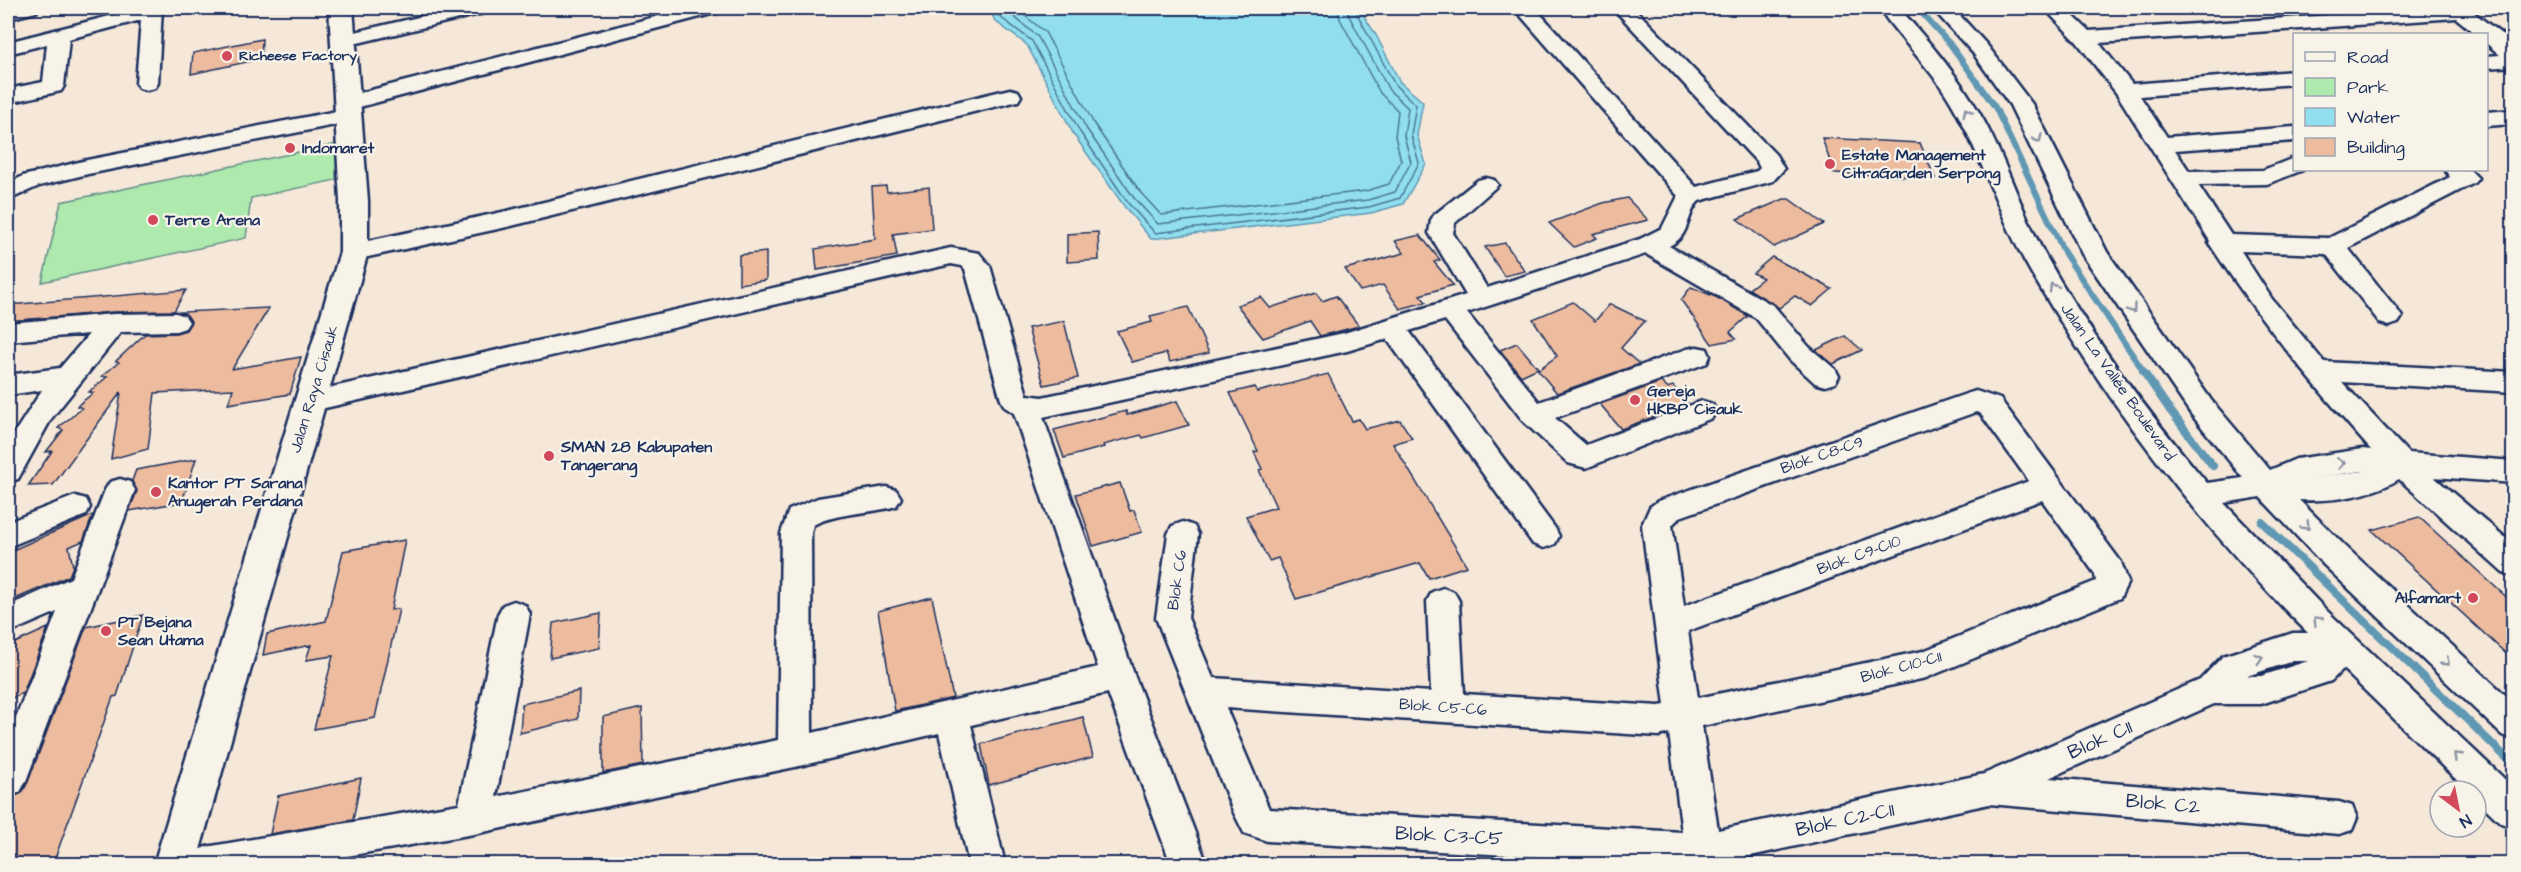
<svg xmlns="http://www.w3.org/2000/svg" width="2521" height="872" font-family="'Architects Daughter',sans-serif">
  <rect width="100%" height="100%" fill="#f5e8d9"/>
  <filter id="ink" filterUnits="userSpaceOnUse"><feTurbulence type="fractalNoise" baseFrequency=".0167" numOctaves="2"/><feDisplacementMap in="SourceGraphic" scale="12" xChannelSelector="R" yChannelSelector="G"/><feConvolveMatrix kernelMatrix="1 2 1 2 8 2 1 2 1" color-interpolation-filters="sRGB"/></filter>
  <g filter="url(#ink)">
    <!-- green -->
    <path fill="#aee9ae" stroke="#648c86" stroke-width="1.5" d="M337,144L336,180L251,198L246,238L42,282L61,202Z"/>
    <!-- water -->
    <path fill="#90deee" stroke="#6198b4" stroke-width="1.5" d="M989,8H1359L1376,35L1400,82L1423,102L1417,135L1426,164L1403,204L1371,213L1151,239L1124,206L1074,135L1027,45L995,21Z"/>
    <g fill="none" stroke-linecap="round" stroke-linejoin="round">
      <!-- shore -->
      <path stroke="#4a7598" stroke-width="1.5" d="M995,8L1000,17L1032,41L1080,132L1128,203L1155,233L1369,207L1400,198L1419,163L1411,135L1416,105L1395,85L1354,8
        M1004,8L1038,37L1086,128L1134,198L1158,224L1368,200L1395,192L1411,162L1404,136L1408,108L1389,90L1349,16L1347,8
        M1015,8L1045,32L1094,124L1141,193L1161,215L1366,191L1389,184L1401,161L1395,136L1398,111L1380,93L1340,19L1338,8"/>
      <!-- stream-far1 -->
      <path stroke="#6198b4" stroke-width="6" d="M1917,8L1950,44L1995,107L2065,254L2144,372"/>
      <!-- stream -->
      <path stroke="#6198b4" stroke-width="8" d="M2143,371L2169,409L2213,466
        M2262,522L2514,765"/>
    </g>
    <!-- building -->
    <path fill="#edbb9e" stroke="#1b2f5e" stroke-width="1.5" d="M262,39L261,59L191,74L193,53Z
      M1822,138L1920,143L1935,178L1834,173Z
      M886,186L887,192L929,187L932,229L893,234L897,256L817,270L815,249L875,239L872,187Z
      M1627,198L1648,220L1593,234L1597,238L1574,247L1549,223L1603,203Z
      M1784,199H1789L1824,224L1774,247L1737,219Z
      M1098,232L1099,260L1067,262V234Z
      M1420,235L1440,260L1434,262L1453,285L1420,295L1426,302L1400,309L1383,285L1360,291L1345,269L1404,253L1395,241Z
      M1505,243L1525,271L1504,276L1485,247Z
      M766,252V280L739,284V255Z
      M1772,257L1832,289L1812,306L1795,296L1779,308L1749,289L1763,278L1753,273Z
      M1691,287L1718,298L1748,316L1730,332L1736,339L1712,344L1681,300Z
      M186,290L174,311L114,312L8,321V305Z
      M1316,293L1322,301L1336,296L1359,326L1320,336L1310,321L1263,338L1237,305L1261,297L1270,308Z
      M1573,302L1595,321L1610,304L1645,321L1621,348L1639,364L1557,393L1538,370L1557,356L1533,319Z
      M1188,307L1209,353L1170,362L1166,353L1132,362L1117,331L1152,322L1150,316Z
      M269,308L232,369L301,357L290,394L228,404L233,389L155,393L148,449L111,459L121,392L53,485L28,486L52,451L46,452L63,430L58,428L82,408L77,406L93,393L89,392L107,377L102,376L119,362L116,361L145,334L176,333L186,330L191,321L187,315L181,312Z
      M1064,321L1078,378L1044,385L1028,328Z
      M1845,336L1862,350L1833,364L1816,350Z
      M1517,343L1538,368L1521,376L1500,350Z
      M1328,374L1352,421L1359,419L1365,429L1400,420L1412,438L1393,444L1467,566L1429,578L1420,563L1296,599L1278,558L1269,561L1246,516L1276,507L1259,470L1262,469L1254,452L1258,451L1230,393L1255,387L1257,392Z
      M1661,382L1667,388L1673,386L1688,404L1621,429L1600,404Z
      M1177,401L1189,425L1143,438L1141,435L1103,445L1104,447L1064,458L1054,430L1126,411L1127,415Z
      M196,459L182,502L129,511L137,491L132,481L136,470Z
      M1120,483L1130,511L1134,510L1142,532L1093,546L1076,494Z
      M93,515L83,541L69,547L73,566L69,576L8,602V552Z
      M2419,517L2514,604V661L2372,530Z
      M405,540L391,610L399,609L375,718L314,729L333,656L306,660L311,645L263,655L267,634L326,621L343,551Z
      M932,597L953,698L895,711L878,611Z
      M601,613L599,648L550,658L553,623Z
      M143,615L117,696L113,697L53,864H8V807L11,798L22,793L28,782L86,627Z
      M48,628L23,693L8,700V646Z
      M579,691L578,719L520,733L522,704Z
      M642,708L643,765L603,773V717Z
      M1083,717L1093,757L989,785L981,744Z
      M361,778L353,820L270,834L278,796Z"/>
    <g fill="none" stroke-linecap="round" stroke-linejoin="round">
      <!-- minor casing -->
      <g stroke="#1b2f5e" stroke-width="5">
        <path id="minor" d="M8,8H39L36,12L8,19Z
          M141,8H162L158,83L155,88L147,90L139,88L136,83L141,20L69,39L64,86L61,91L8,103V89L43,82L47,44L8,54V42Z
          M457,8H491L488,12L345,46L338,44L334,40L338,36Z
          M690,8H722L719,12L348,110L355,111L358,116L355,121L88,174L39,186L8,200V184L23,176L87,160L347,109L340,108L337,103L340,98Z
          M1514,8H1535L1696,187L1757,171L1760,168L1757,162L1613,8H1634L1776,155L1784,169L1773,181L1699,201C1685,215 1692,235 1669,246L1774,306L1809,347L1835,369L1839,376L1835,383L1825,386L1815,383L1790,360L1756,318L1646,254L1467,313L1539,402L1687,349L1697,347L1707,349L1710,356L1707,363L1555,418L1586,445L1702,401L1712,404L1716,411L1712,418L1586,468L1568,463L1524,422L1445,320L1409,331L1555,528L1559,536L1555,544L1544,548L1533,544L1387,339L1347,351L1043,417L1135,677L1207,864H1171L1108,693L971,725L1005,864H969L939,733L795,767L474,834L301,864H188L193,852L206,847L459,804L498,614L503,605L514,601L525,605L530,614L496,797L778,740L781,533L789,510L818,498L886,487L896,490L901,498L896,506C870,514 838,512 813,525L811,533L812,733L1098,667L1014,413L1005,407L1001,400L965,269L962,266L951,264L312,411L302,408L298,401L302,394L951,248L979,253L990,266L1027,395L1042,397L1344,333L1466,295L1429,233L1431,220L1434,215L1478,180L1486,178L1494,180L1498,185L1455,223L1453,233L1487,288L1640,239L1662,228L1678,196Z
          M1879,8H1899C1930,43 1961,79 1984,121C2007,163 2021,210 2044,253C2090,335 2147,412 2207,483L2243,478L2191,414L2082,254L2010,105L1973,53L1932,8H1953L1987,45L2032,104L2107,252L2211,400L2270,470L2296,459L2362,449L2371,450C2311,382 2258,318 2209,243L2210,241L2117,94L2077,42L2044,8H2065L2089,31L2437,8H2468L2514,44V66L2486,68V56L2500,55L2486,43V34H2476L2456,18L2099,43L2132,84L2294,71V84L2140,96L2167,137L2294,127V141L2175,150L2189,171L2263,170L2294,158V170H2303L2267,184L2198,185L2231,235L2329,238L2450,177L2445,170H2470L2478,178L2474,183L2348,248L2398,311L2402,317L2398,323L2389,326L2380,323L2326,254L2241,251L2272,299L2324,362L2514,372V392L2342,382L2408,453L2514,461V483L2434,477L2514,545V576L2503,573L2399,479C2372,496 2331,502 2299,500L2345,546L2514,703V740L2502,735L2323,564L2260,497L2224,503L2326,610L2514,788V828L2501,823L2476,799V791H2468L2343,669L2331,681L2261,704H2214L2049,778L2339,802L2352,806L2357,818L2352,830L2339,834L1989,804L1714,864H1662L1267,841L1244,833L1233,811L1156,618L1168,534L1172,526L1183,522L1194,526L1198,534L1188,618L1213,678L1431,692L1427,601L1432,592L1443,588L1454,592L1459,601L1464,694L1659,706L1665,705L1642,525L1650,507L1658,501L1966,394L1976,391L2000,399L2121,562L2128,582L2120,598L1926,678L1702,726L1718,830L1984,774L2200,680L2223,656L2293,633H2308C2200,526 2109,406 2032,274C2000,220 1984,160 1953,106C1933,70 1902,42 1879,8ZM1976,412L1980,413L2029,481L1684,606L1672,525L1680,517ZM2362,471H2364L2312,478ZM2042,500L2095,574L2096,581L1923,651L1698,698L1688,631ZM2293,661H2308L2261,676H2247ZM1226,708L1659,736L1669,733L1682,832L1269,809Z
          M1010,89L1018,91L1021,96L1018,101L507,227L354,260L345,258L341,252L345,246L354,244L507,211Z
          M2514,110V124L2486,126V112Z
          M176,313L185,316L189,322L185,328L176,331L121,332L51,419L18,479L8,482V443L42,390L8,395V375L60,368L89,334L8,341V323L114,314Z
          M120,479L130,482L135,490L26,781L20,792L8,797V738L57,612L8,633V606L71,578L105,490L110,482Z
          M75,496L86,499L90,507L86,515L8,547V522Z"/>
      </g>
      <!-- major casing -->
      <g stroke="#1b2f5e" stroke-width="5">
        <path id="major" d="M329,8H353L368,201V252L196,864H154L340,252V201Z"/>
      </g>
      <!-- minor -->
      <use href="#minor" fill="#f7f3e8" fill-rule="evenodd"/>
      <!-- major -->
      <use href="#major" fill="#f7f3e8" fill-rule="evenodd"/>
    </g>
    <!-- one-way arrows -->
    <defs><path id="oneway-chevron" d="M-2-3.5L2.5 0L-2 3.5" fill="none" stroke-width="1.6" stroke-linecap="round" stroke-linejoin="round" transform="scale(1.5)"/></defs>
    <g stroke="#8991a3">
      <use href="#oneway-chevron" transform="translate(1967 112) rotate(-117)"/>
      <use href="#oneway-chevron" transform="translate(2038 139) rotate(64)"/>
      <use href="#oneway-chevron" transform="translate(2053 287) rotate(-121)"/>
      <use href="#oneway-chevron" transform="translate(2132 309) rotate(55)"/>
      <use href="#oneway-chevron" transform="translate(2341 463) rotate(-9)"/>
      <use href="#oneway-chevron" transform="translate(2306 526) rotate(46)"/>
      <use href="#oneway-chevron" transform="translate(2317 620) rotate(-135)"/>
      <use href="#oneway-chevron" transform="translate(2259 658) rotate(-18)"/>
      <use href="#oneway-chevron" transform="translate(2446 662) rotate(43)"/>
      <use href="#oneway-chevron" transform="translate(2457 756) rotate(-136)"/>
    </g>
  </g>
  <!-- markers -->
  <g fill="#d1495b" stroke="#f7f3e8" stroke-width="2">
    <circle cx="227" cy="56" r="6"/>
    <circle cx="290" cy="148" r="6"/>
    <circle cx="1830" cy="164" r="6"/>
    <circle cx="153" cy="220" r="6"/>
    <circle cx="1635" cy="400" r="6"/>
    <circle cx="549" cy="456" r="6"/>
    <circle cx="156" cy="492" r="6"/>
    <circle cx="2473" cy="598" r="6"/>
    <circle cx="106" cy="631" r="6"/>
  </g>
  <g text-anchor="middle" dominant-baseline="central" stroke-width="4.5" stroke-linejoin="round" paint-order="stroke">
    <!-- far-poi labels -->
    <g font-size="14" font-weight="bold" fill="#1b2f5e" stroke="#f7f3e8" text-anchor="start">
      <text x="239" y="56">Richeese Factory</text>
    </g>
    <!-- poi labels -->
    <g font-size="16" font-weight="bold" fill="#1b2f5e" stroke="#f7f3e8" text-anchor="start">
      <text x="302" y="148">Indomaret</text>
      <text x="1842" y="155">Estate Management<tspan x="1842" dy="18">CitraGarden Serpong</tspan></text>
      <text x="165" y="220">Terre Arena</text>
      <text x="1647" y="391">Gereja<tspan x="1647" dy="18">HKBP Cisauk</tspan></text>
      <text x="561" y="447">SMAN 28 Kabupaten<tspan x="561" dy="18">Tangerang</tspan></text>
      <text x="168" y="483">Kantor PT Sarana<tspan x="168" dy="18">Anugerah Perdana</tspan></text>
      <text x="2461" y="598" text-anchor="end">Alfamart</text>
      <text x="118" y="622">PT Bejana<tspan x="118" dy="18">Sean Utama</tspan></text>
    </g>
    <!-- street labels -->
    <g font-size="16" fill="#1b2f5e" stroke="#f7f3e8">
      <text transform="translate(2118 382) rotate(55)">Jalan La Vallée Boulevard</text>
      <text transform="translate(314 389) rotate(-73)">Jalan Raya Cisauk</text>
      <text transform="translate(1822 455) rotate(-19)">Blok C8-C9</text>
      <text transform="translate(1859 555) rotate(-20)">Blok C9-C10</text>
      <text transform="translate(1177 580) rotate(-82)">Blok C6</text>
      <text transform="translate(1901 667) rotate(-15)">Blok C10-C11</text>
      <text transform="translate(1443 707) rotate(4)">Blok C5-C6</text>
    </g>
    <!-- near-street labels -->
    <g font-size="20" fill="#1b2f5e" stroke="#f7f3e8">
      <text transform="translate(2100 740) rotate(-24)">Blok C11</text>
      <text transform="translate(2163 804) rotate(5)">Blok C2</text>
      <text transform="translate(1845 820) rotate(-12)">Blok C2-C11</text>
      <text transform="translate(1449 836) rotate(3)">Blok C3-C5</text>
    </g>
  </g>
  <!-- margin -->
  <rect width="2521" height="872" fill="none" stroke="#f7f3e8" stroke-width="30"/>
  <rect x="15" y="15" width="2491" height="842" fill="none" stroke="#1b2f5e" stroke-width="2" filter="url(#ink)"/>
  <!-- legend -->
  <rect x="2293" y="33" width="195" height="138" fill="#f7f3e8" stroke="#9fa5b1" stroke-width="1.5"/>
  <rect x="2305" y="52" width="30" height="9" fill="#f7f3e8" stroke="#9fa5b1" stroke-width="1.5"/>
  <text x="2347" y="63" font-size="18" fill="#1b2f5e">Road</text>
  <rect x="2305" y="78" width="30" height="18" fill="#aee9ae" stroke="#9fa5b1" stroke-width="1.5"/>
  <text x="2347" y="93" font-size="18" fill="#1b2f5e">Park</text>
  <rect x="2305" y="108" width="30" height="18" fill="#90deee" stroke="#9fa5b1" stroke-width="1.5"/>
  <text x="2347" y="123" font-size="18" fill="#1b2f5e">Water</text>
  <rect x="2305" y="138" width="30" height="18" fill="#edbb9e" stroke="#9fa5b1" stroke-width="1.5"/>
  <text x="2347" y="153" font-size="18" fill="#1b2f5e">Building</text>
  <!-- north arrow -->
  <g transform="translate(2458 809) rotate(148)"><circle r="28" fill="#f7f3e8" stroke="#9fa5b1" stroke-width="1.5"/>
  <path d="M0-4.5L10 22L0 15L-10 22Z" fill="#d1495b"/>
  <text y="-9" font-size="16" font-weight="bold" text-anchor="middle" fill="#1b2f5e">N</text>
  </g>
</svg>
